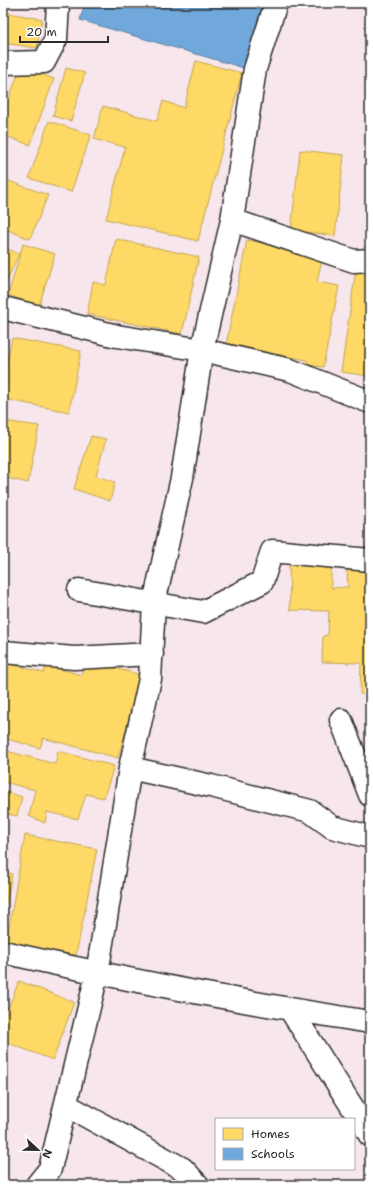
<svg xmlns="http://www.w3.org/2000/svg" width="373" height="1188" font-family="'Shantell Sans',sans-serif">
  <rect width="100%" height="100%" fill="#f7e6eb"/>
  <filter id="ink" filterUnits="userSpaceOnUse"><feTurbulence type="fractalNoise" baseFrequency=".025" numOctaves="2"/><feDisplacementMap in="SourceGraphic" scale="8" xChannelSelector="R" yChannelSelector="G"/><feConvolveMatrix kernelMatrix="1 2 1 2 8 2 1 2 1" color-interpolation-filters="sRGB"/></filter>
  <g filter="url(#ink)">
    <!-- homes -->
    <path fill="#ffd966" stroke="#bfa554" d="M3,12L42,19L37,48L3,43Z
      M196,61L242,73L198,241L106,219L125,147L94,139L103,106L157,121L163,101L184,108Z
      M21,66L54,79L30,145L3,135V115Z
      M66,68L85,73L71,121L53,116Z
      M49,121L91,135L71,192L29,178Z
      M300,150L344,155L335,236L291,230Z
      M3,179L48,195L30,239L3,228Z
      M116,239L199,257L182,334L87,314L93,282L106,285Z
      M247,240L323,255L317,282L339,286L323,367L307,365V360L226,345Z
      M23,244L55,254L39,306L8,295Z
      M3,247L19,254L3,289Z
      M356,269L370,271V376L341,372Z
      M12,338L81,351L69,412L3,399V380Z
      M3,421L39,426L28,483L3,477Z
      M91,436L106,439L96,476L115,482L110,501L74,489Z
      M289,564H331V588L348,587L347,570L370,571V695L360,694L361,663L322,662L323,636L328,635L329,611L290,610Z
      M85,660L141,675L118,758L43,738L40,748L3,738V662L44,673L46,665L81,675Z
      M3,750L55,764L58,751L114,766L104,798L86,794L78,819L47,812L45,823L29,816L35,790L4,782L3,784Z
      M3,791L22,797L17,816L3,813Z
      M25,835L97,849L76,955L6,944Z
      M3,872L12,874L3,920Z
      M19,981L74,1002L53,1060L3,1041V1021Z"/>
    <!-- schools -->
    <path fill="#6fa8dc" stroke="#5b82a7" d="M85,3H263L244,68L80,20Z"/>
    <g fill="none" stroke-linecap="round" stroke-linejoin="round">
      <!-- minor casing -->
      <g stroke="#2b2b2b" stroke-width="25">
        <path id="minor" d="M3,63L44,62L56,39L58,3
          M232,220L354,261L370,260
          M3,308L117,336L202,350L290,370L370,402
          M79,590L203,612L262,582L272,551L370,560
          M3,652L74,658L152,654
          M341,720L370,795
          M130,768L211,786L310,811L332,827L370,837
          M3,952C125,980 247,1003 370,1022
          M290,1009L370,1135
          M66,1105L183,1169L198,1185
          M37,1185L50,1169L97,974L130,768L150,679L154,603L182,478L202,350"/>
      </g>
      <!-- tertiary casing -->
      <g stroke="#2b2b2b" stroke-width="25">
        <path id="tertiary" d="M202,350L232,220L255,69L276,3"/>
      </g>
      <!-- minor -->
      <use href="#minor" stroke="#fff" stroke-width="22"/>
      <!-- tertiary -->
      <use href="#tertiary" stroke="#fff" stroke-width="22"/>
    </g>
  </g>
  <!-- margin -->
  <rect width="373" height="1188" fill="none" stroke="#fff" stroke-width="16"/>
  <rect x="8" y="8" width="357" height="1172" fill="none" stroke="#2b2b2b" stroke-width="1.5" filter="url(#ink)"/>
  <!-- legend -->
  <rect x="215" y="1118" width="140" height="52" fill="#ffffff" stroke="#aaaaaa"/>
  <rect x="223" y="1128" width="20" height="12" fill="#ffd966" stroke="#aaaaaa"/>
  <text x="251" y="1138" font-size="12" fill="#2b2b2b">Homes</text>
  <rect x="223" y="1148" width="20" height="12" fill="#6fa8dc" stroke="#aaaaaa"/>
  <text x="251" y="1158" font-size="12" fill="#2b2b2b">Schools</text>
  <!-- north arrow -->
  <g transform="translate(38 1150) rotate(112)" stroke="#ffffff" stroke-width="3" paint-order="stroke">
  <path d="M0-3L7 15L0 10L-7 15Z" fill="#2b2b2b"/>
  <text y="-6" font-size="11" font-weight="bold" text-anchor="middle" fill="#2b2b2b">N</text>
  </g>
  <!-- scale -->
  <path d="M20 36v6h88v-6" fill="none" stroke="#2b2b2b" stroke-width="2"/>
  <text x="26" y="36" font-size="12" fill="#2b2b2b" stroke="#ffffff" stroke-width="3" paint-order="stroke">20 m</text>
</svg>
